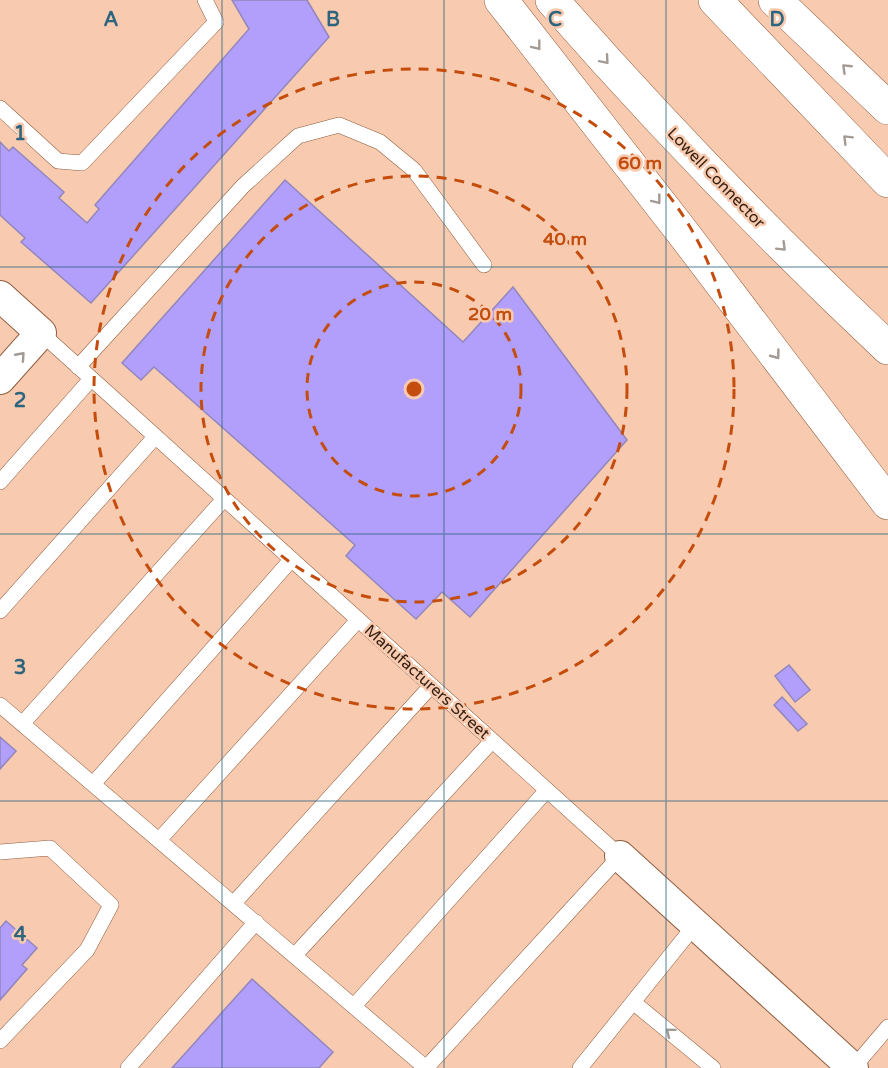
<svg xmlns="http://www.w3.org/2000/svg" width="888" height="1068" font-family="'Varela Round',sans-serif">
  <rect width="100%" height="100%" fill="#f8caaf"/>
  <!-- building -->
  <path fill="#b29ffc" stroke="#9187bc" stroke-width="1.5" d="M232,0H307L329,37L91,303L21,242L25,238L0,215V142L9,151L13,147L64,192L59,198L87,223L99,209L95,205L249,29Z
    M285,180L463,342L513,287L627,440L470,617L442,592L416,619L346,556L355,545L154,367L141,380L122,363Z
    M789,665L810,690L795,702L775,676Z
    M782,697L807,724L798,731L774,705Z
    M0,737L16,751L0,769Z
    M6,921L37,948L22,965L27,969L0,1000V928Z
    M252,979L333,1052L319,1068H172Z"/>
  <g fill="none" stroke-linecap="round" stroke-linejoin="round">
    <!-- service casing -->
    <g stroke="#8f5e3f" stroke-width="16">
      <path id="service" d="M0,108L58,161L82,163L216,22L205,0
        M41,333L620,856L426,1068
        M78,367L243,186L298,136L339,125L380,142L414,170L484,265
        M0,482L91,379
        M0,611L155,437
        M0,705L426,1068
        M22,724L224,499
        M93,784L291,560
        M159,840L358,620
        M0,852L50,848L111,905L87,950L0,1041
        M234,903L430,687
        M295,955L492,741
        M633,1002L713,1068
        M354,1006L547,790
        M128,1068L256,922
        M580,1068L695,925
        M853,1068L888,1027"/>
    </g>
    <!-- minor casing -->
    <g stroke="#8f5e3f" stroke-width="32">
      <path id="minor" d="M0,296L41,333L0,379
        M620,856L853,1068"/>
    </g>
    <!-- motorway casing -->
    <g stroke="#8f5e3f" stroke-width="34">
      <path id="motorway" d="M501,0L683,233L888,503
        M552,0C659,122 770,237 888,348
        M715,0L888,181
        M775,0L888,108"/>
    </g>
    <!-- service -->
    <use href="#service" stroke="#fff" stroke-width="15"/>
    <!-- minor -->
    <use href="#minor" stroke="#fff" stroke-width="30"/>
    <!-- motorway -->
    <use href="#motorway" stroke="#fff" stroke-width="33"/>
  </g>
  <!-- one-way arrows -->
  <defs><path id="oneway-chevron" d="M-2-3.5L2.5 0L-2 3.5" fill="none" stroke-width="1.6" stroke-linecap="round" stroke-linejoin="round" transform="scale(1.5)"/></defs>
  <g stroke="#a39a94">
    <use href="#oneway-chevron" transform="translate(537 46) rotate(52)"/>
    <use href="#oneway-chevron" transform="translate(605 60) rotate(49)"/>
    <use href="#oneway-chevron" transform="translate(846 68) rotate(-136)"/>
    <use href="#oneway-chevron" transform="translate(847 139) rotate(-135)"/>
    <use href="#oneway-chevron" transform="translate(657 200) rotate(52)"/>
    <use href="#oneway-chevron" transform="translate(782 247) rotate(45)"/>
    <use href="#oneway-chevron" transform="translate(776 355) rotate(53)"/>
    <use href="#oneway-chevron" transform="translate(21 356) rotate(-48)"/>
    <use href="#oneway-chevron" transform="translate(670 1032) rotate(-140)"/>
  </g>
  <!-- grid -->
  <path fill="none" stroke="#2d647e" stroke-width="1.5" stroke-opacity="0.55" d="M222,0V1068M444,0V1068M666,0V1068M0,267H888M0,534H888M0,801H888"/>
  <!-- distance rings -->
  <g fill="none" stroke="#c44d0d" stroke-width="3" stroke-dasharray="10 8">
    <circle cx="414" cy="389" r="107"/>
    <circle cx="414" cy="389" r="213"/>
    <circle cx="414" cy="389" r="320"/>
  </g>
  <g text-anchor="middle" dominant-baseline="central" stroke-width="5" stroke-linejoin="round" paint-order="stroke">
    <!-- street labels -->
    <g font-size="16" fill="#331e11" stroke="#f8caaf">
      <text transform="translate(716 178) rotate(46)">Lowell Connector</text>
      <text transform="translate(427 682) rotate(42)">Manufacturers Street</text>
    </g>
  </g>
  <g font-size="20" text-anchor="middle" font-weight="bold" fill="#2d647e" stroke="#f8caaf" stroke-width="5" stroke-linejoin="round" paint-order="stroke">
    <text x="111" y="26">A</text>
    <text x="333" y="26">B</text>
    <text x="555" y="26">C</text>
    <text x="777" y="26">D</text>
    <text x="20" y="140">1</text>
    <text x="20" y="407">2</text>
    <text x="20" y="674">3</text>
    <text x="20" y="941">4</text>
  </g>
  <circle cx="414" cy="389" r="9" fill="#c44d0d" stroke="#f8caaf" stroke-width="3"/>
  <g font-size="18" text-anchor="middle" font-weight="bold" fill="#c44d0d" stroke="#f8caaf" stroke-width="5" stroke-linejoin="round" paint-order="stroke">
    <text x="640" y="169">60 m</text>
    <text x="565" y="245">40 m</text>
    <text x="490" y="320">20 m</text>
  </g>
</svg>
